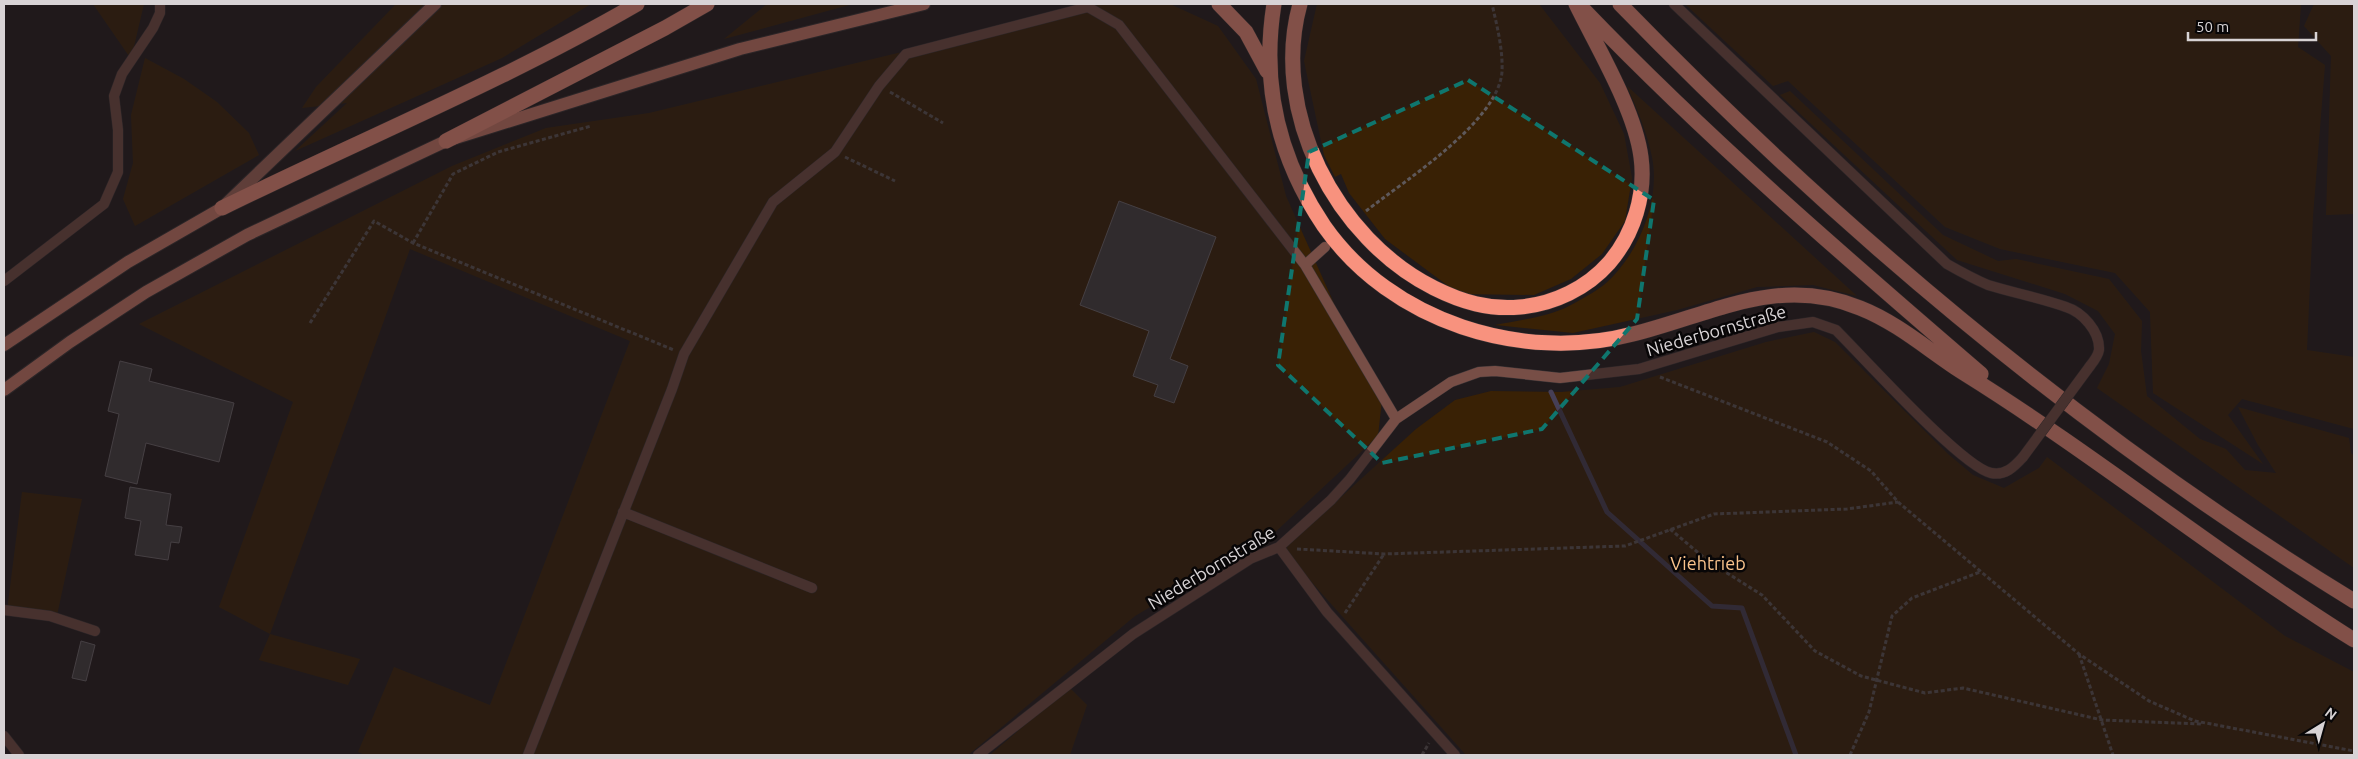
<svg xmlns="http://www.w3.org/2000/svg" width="2358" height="759" font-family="Ubuntu,sans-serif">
  <rect width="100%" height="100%" fill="#201a1c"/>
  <!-- green -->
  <path fill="#392105" d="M93,4H144L131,59Z
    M396,4H591L502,58L295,151L347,103L302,108L316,87Z
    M767,4H853L724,39Z
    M1101,4H1170L1218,26L1256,79L1286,196L1354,348L1382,400L1378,436L1271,536L1135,616L968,755H365L358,752L394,667L490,705L630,341L410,249L270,634L360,659L348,685L259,660L270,634L219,607L293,402L139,324L452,166L546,128L649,113Z
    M1317,4H1539L1600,83L1624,134L1632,178L1625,221L1602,254L1571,279L1534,295L1459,294L1385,239L1349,193L1341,174L1335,177L1324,155L1304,61Z
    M1685,4H2301L2298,47L2325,65L2313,216L2307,350L2354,357V429L2242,399L2228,415L2263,464L2153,393L2150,312L2115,273L2000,249L1945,227L1788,81L1773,86Z
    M2314,4H2354V214L2326,215L2331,56L2304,26Z
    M145,58L184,79L217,102L249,133L259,155L135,226L123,199L133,163L131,115Z
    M1627,86L1857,296L1813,285L1757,287L1677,310L1573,333L1495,325C1519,320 1548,317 1569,306C1580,300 1595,292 1605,284C1638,255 1661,201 1652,157C1647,132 1637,109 1627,86Z
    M1790,91L1943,235L1998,261L2016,259L2109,279L2142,321L2141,351L2147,396L2200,439L2226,449L2245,470L2276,473L2258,445L2238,407L2349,438L2351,453L2354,456V568L2097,388L2109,364L2115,334L2098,311L2065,294L1957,260L1780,95Z
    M1814,332L1835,342L1948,454L1973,475L2004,488L2039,468L2047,457L2285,636L2354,672V755H1466L1283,550L1416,429L1455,400L1491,391L1561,392L1620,387L1766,342Z
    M22,492L82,499L56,620L7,611Z
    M1069,687L1087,705L1070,755H990Z"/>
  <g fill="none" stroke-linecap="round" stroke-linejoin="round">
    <!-- stream -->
    <path stroke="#463f56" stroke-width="5" d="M1551,392L1607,512L1712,606L1742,608L1796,755"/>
  </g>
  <!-- building -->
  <path fill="#444044" stroke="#716d72" d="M1119,201L1216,237L1170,359L1188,366L1174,403L1154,396L1158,385L1133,376L1149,331L1080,305Z
    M120,361L152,369L149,381L234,403L219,462L146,443L137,484L105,476L119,414L108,411Z
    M130,487L171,494L166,525L182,527L179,543L171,542L168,560L135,555L141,521L125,518Z
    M81,641L95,645L86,681L72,678Z"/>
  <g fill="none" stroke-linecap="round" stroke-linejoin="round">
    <!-- service casing -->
    <g stroke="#3a3436" stroke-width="11">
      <path id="service" d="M1674,4L1947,264C1961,272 1974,279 1988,285C2014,293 2041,298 2066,307C2082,312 2100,331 2099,350C2098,356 2094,361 2090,366
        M1305,265L1325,247
        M4,281L104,204L118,172V130L114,96L122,74L153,28L160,13V4
        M623,512L812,588
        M1279,547L1327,612L1455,755
        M4,610L50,616L95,631
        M4,736L19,755
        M528,755L672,389L684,354L773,202L835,152L879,86L906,54L1088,7L1119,25L1305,265L1396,419
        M978,755L1133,634L1250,559L1279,547L1331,500L1350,479L1396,419L1451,382L1479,372L1495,371L1560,378L1639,369L1778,327L1813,322L1836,330C1863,357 1962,467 1991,473C2005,476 2014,467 2023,457"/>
    </g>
    <!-- secondary casing -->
    <g stroke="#3a3436" stroke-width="14">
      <path id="secondary" d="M227,203L435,4"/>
    </g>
    <!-- primary casing -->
    <g stroke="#3a3436" stroke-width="14">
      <path id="primary" d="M4,345L128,262L222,208
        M4,390L70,342L146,292L247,235L446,141L740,49L924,4"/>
    </g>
    <!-- motorway casing -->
    <g stroke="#3a3436" stroke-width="16">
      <path id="motorway" d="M1219,4L1246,32L1267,71
        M1274,4C1261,85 1278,158 1324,226C1391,322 1522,363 1633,334C1711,315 1778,274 1860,308C1898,323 1928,350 1962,372C2097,456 2220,556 2354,640
        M1300,4C1270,112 1336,239 1434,288C1462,302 1489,310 1520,307C1554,304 1587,288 1609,263C1634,234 1646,194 1641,157C1635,110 1597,47 1576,4
        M1620,4C1840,230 2085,436 2354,601
        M1584,10C1709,140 1845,257 1981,374
        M446,141L665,28L707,4
        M222,208C360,140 504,81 637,4"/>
    </g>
    <!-- path -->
    <path stroke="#5e585a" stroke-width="3" stroke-dasharray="4 2.5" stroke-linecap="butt" d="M890,92L943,123
      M845,157L895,181
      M1366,211C1404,181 1498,122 1502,72C1503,49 1497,26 1492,4
      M413,243L453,174L498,152L591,126
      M310,323L374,221L413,243L674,350
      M1660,377L1827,442L1871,471L1898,502L2079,654L2149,701L2195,721L2354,751
      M1670,529L1708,561L1762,595L1815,651L1861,676L1925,693L1963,688L2102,720L2201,724
      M1297,549L1384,554L1625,546L1714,514L1847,509L1898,502
      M1345,613L1384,554
      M2079,654L2113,755
      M1422,755L1429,743
      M1850,755L1869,712L1892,616L1912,598L1980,572"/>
    <!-- service -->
    <use href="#service" stroke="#774e46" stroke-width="10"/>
    <!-- secondary -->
    <use href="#secondary" stroke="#ab6a5d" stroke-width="12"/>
    <!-- primary -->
    <use href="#primary" stroke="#d47f6e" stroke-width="12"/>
    <!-- motorway -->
    <use href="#motorway" stroke="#f8927e" stroke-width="15"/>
    <!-- service-bridge casing -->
    <g stroke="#3a3436" stroke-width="11" stroke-linecap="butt">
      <path id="service-bridge" d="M2023,457L2090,366"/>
    </g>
    <!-- service-bridge -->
    <use href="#service-bridge" stroke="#774e46" stroke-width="10"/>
  </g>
  <!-- marked area -->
  <path d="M0 0H2358V759H0ZM1468,80L1654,200L1637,319L1542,429L1382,463L1278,365L1309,152Z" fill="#201a1c" fill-opacity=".55" fill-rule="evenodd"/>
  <path fill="none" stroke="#0f766e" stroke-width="4" stroke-dasharray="10 6" stroke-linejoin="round" d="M1468,80L1654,200L1637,319L1542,429L1382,463L1278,365L1309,152Z"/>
  <g text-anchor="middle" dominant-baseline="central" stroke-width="5" stroke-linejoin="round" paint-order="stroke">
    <!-- street labels -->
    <g font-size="18" fill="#d8d3d5" stroke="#080607">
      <text transform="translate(1716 330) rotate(-16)">Niederbornstraße</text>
      <text transform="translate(1211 567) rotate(-31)">Niederbornstraße</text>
    </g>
    <!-- park labels -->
    <g font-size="18" fill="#fbc48d" stroke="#080607">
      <text x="1708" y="563">Viehtrieb</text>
    </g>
  </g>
  <!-- border -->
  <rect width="2358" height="759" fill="none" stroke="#d8d3d5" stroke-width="10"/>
  <!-- north arrow -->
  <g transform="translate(2323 724) rotate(37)" stroke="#080607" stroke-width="4" paint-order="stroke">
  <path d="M0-4L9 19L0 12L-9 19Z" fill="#d8d3d5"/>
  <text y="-8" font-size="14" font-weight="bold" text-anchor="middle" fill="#d8d3d5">N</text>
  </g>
  <!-- scale -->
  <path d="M2188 32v8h128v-8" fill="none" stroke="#d8d3d5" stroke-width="2.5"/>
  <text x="2196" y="32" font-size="15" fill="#d8d3d5" stroke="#080607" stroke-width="4" paint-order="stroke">50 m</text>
</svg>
